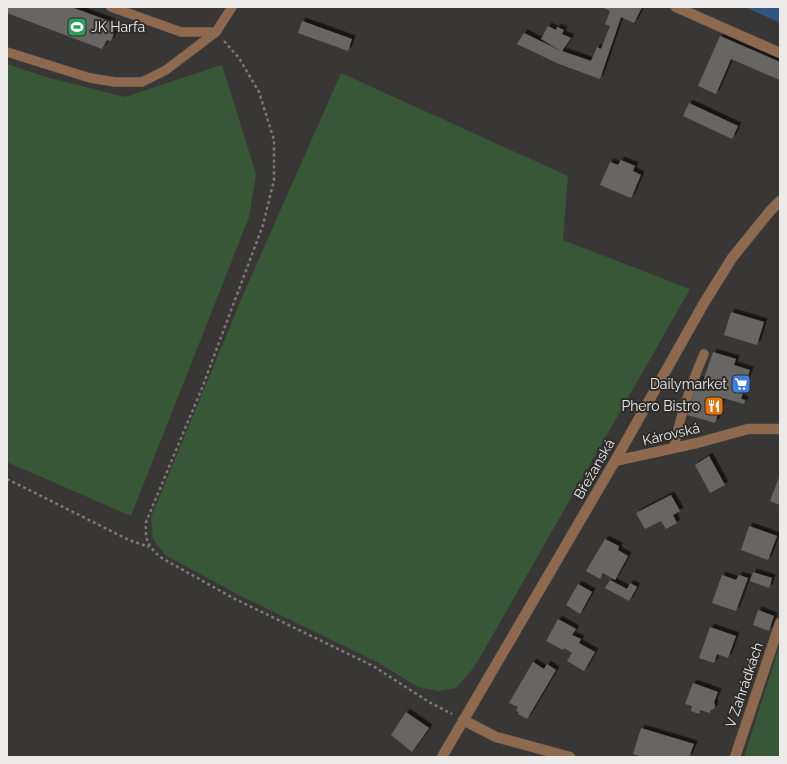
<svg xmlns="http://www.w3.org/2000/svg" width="787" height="764" font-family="Raleway,sans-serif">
  <defs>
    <filter id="shadow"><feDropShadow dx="3.5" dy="-3.5" stdDeviation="0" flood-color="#0009"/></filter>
  </defs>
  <rect width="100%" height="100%" fill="#393735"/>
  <!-- green -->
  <path fill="#385737" d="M7,64L46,77L125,97L222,65L256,174L249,217L131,516L7,462Z
    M341,73L568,176L563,240L690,289L482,654L472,670L456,688L439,691L418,687L377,662L237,594L165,555L153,539L151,517L243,295Z
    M780,644V757H744Z"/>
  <!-- water -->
  <path fill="#30567e" d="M745,7H780V23Z"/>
  <!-- building -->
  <path fill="#686664" filter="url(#shadow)" d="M7,7H71L112,22L109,32L114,33L111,41L107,40L102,49L7,13Z
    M602,7H642L634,23L621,17L600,79L559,64L517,44L524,33L561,51L541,39L548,26L556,30L557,27L564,30L562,34L571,38L562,51L591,61L597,47L601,49L610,26L605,24L610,11Z
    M302,21L352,39L348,51L298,33Z
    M720,36L780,62V80L731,59L716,94L698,86Z
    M689,103L738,126L732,139L683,116Z
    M621,160L635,166L633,171L641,175L631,198L600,185L610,162L618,165Z
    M731,312L764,322L757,345L724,335Z
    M713,352L736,359L734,365L750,370L741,399L745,400L744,404L723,398L715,423L687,415L698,380L703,381Z
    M709,456L725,485L710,493L695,465Z
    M780,475V505L770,501Z
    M671,495L680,511L673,515L677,523L666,529L661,521L645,529L636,513Z
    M749,526L777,536L768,560L741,550Z
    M605,539L619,546L618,550L628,556L615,580L603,573L600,579L586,571Z
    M753,572L772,578L769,588L750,581Z
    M722,575L736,580L739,575L748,578L736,611L712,603Z
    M610,580L627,589L630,583L637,587L629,601L605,588Z
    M578,584L592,592L580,614L566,605Z
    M758,610L774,616L769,631L753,625Z
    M558,619L576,629L572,635L581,639L579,643L595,652L584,671L567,661L572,653L564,648L563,650L546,641Z
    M710,627L736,636L728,658L717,654L714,663L699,658Z
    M533,662L544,669L547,664L556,670L527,719L518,714L519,712L516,711L518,707L509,703Z
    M693,683L718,692L714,702L715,705L714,709L711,710L710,713L700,710L699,714L691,711L692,706L685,704Z
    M406,712L429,728L412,752L391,735Z
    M641,728L694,744L689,757H643L633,754Z"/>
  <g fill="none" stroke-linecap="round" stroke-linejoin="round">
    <!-- service casing -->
    <g stroke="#555452" stroke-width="10">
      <path id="service" d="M111,7L181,32H216
        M7,52L90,78L115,82H142L166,70L216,32L232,7
        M674,448C680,416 691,384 704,354"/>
    </g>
    <!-- minor casing -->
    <g stroke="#555452" stroke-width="11">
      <path id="minor" d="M676,7L780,53
        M615,461L697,443L748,429H780
        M463,720L496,737L570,757
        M735,757L780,623"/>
    </g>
    <!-- tertiary casing -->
    <g stroke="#555452" stroke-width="11">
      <path id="tertiary" d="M442,757L615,461L704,303L732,258L770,211L780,201"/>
    </g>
    <!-- path -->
    <path stroke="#7b7978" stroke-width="2.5" stroke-dasharray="3 3" stroke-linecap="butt" d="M224,41L239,58L259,92L274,140V180L263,225L202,388L146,522C145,540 147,545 160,557L233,598L373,666L429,702L452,714
      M7,479L129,540L149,547"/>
    <!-- service -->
    <use href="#service" stroke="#8f694d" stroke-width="9"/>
    <!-- minor -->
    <use href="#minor" stroke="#8f694d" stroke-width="10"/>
    <!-- tertiary -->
    <use href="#tertiary" stroke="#8f694d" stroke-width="10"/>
  </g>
  <!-- icons -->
  <defs>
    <g id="stadium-square" transform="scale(1)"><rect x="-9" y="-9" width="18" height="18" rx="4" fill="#2e9e5b" stroke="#2f2d2b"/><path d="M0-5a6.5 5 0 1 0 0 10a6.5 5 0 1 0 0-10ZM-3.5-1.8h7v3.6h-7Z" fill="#fff"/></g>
    <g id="supermarket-square" transform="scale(1)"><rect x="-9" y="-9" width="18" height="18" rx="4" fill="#3f7fe0" stroke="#2f2d2b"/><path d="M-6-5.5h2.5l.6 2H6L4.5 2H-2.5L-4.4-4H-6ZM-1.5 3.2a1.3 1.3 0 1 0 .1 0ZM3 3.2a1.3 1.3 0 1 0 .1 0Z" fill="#fff"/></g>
    <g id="restaurant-square" transform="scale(1)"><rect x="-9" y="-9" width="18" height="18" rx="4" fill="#e8710a" stroke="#2f2d2b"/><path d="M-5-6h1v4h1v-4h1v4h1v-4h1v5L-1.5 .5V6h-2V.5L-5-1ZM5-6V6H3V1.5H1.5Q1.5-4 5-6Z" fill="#fff"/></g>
  </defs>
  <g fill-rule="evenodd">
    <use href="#stadium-square" x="77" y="27"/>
    <use href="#supermarket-square" x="741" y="384"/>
    <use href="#restaurant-square" x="714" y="406"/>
  </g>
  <g text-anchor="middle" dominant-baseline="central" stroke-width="4" stroke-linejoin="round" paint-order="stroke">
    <!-- poi labels -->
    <g font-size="14" fill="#ebeae9" stroke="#2f2d2b" text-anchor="end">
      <text x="91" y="27" text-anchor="start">JK Harfa</text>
      <text x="727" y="384">Dailymarket</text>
      <text x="700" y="406">Phero Bistro</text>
    </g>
    <!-- street labels -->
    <g font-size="14" fill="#ebeae9" stroke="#2f2d2b">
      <text transform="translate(671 434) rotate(-13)">Károvská</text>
      <text transform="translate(594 469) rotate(-60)">Břežanská</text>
      <text transform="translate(744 685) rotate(-71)">V Zahrádkách</text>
    </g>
  </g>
  <!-- border -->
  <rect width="787" height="764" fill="none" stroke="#ebeae9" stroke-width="16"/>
</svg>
